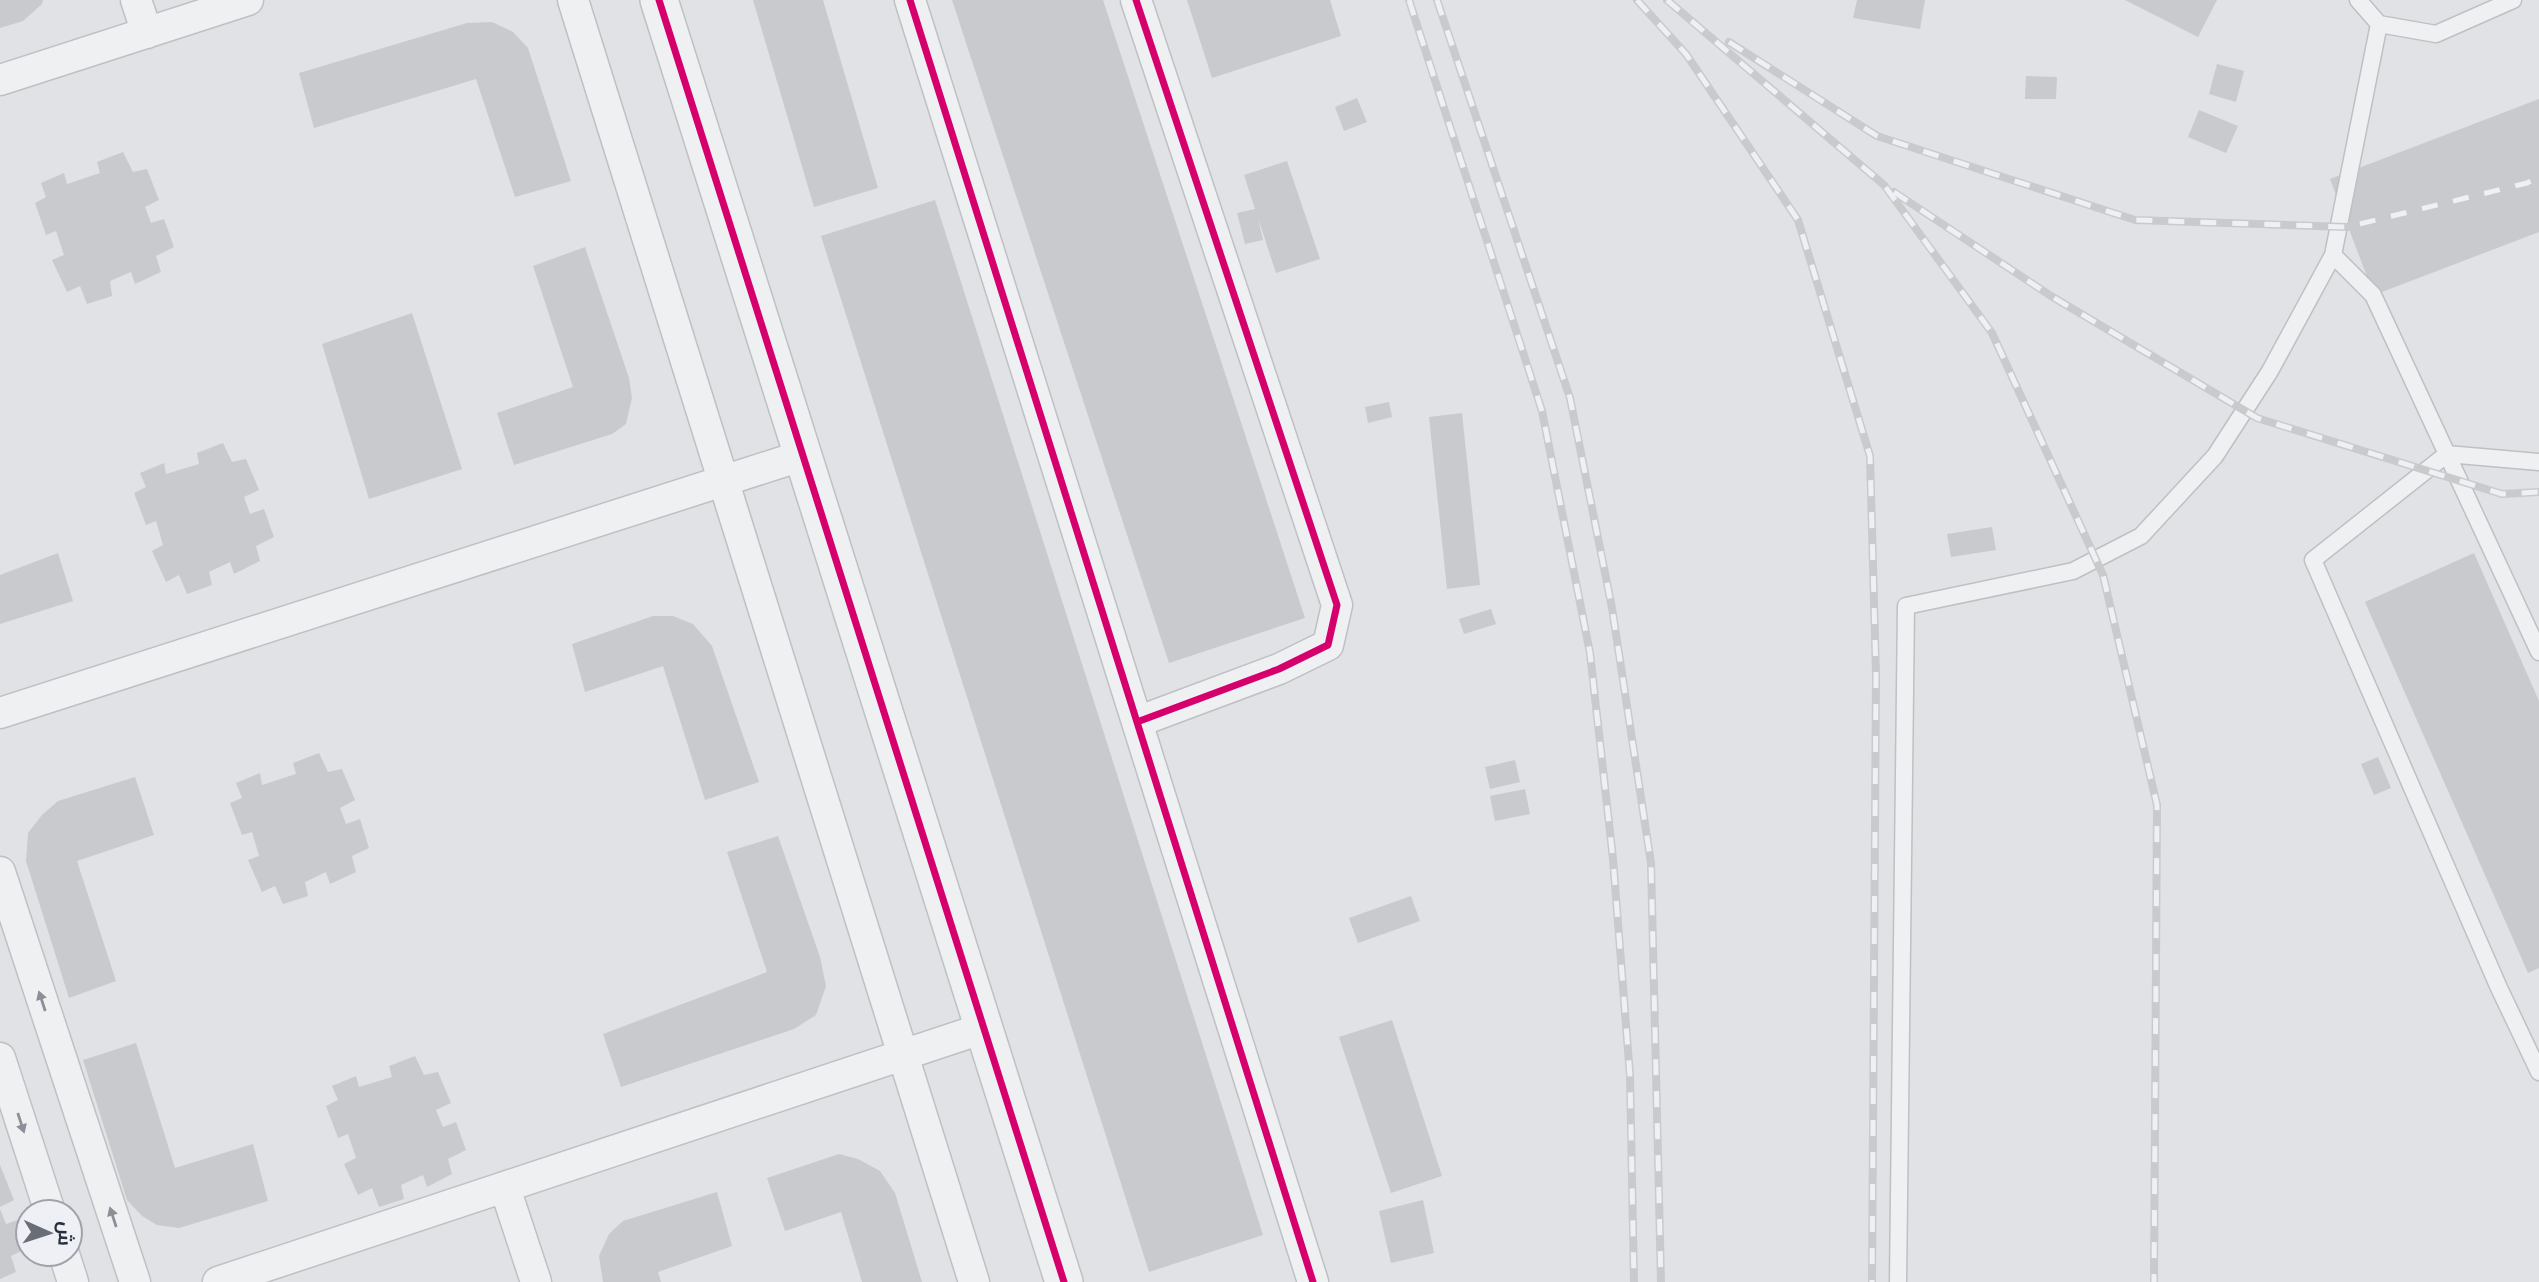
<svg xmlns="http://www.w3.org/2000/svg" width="2539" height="1282" font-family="Signika,Cairo,sans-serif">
  <rect width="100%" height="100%" fill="#e0e2e5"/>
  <!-- building -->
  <path fill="#c8cacd" d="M0,0H43L42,4L23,21L0,28Z
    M753,0H823L878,188L814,207Z
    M952,0H1103L1305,618L1169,663Z
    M1187,0H1330L1341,36L1212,78Z
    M1857,0H1925L1920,29L1853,18Z
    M2125,0H2217L2198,37Z
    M492,22L513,32L528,48L571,181L515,197L476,79L314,128L299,73L467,23Z
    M2217,64L2244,71L2236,102L2209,94Z
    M2026,76L2057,77L2056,99H2025Z
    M1357,98L1367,122L1344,131L1335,107Z
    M2539,99V232L2374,295L2330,179Z
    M2199,110L2238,126L2226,153L2188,137Z
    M123,152L133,172L147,169L159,200L145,207L151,223L164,219L174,247L156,256L161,272L135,284L131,272L110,281L112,296L87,304L80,286L67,292L52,260L64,255L56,231L46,235L35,203L46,197L41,183L64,173L67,184L100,173L97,162Z
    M1287,161L1320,259L1276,273L1258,218L1263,240L1245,244L1237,213L1255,209L1244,175Z
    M935,200L1263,1235L1149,1272L821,236Z
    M585,247L629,378L632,398L626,424L612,434L514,465L497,413L573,387L533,266Z
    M412,313L462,469L369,499L322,344Z
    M1389,402L1392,417L1368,423L1365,407Z
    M1462,413L1480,585L1447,589L1429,417Z
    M223,443L232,462L246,459L259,490L244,497L250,514L264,509L274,537L256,546L260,561L234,574L230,562L209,572L212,585L187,594L179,575L166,582L152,551L163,545L156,521L146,525L134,493L146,487L140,473L164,463L166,474L199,464L197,453Z
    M1992,527L1996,550L1951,557L1947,534Z
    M58,553L73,601L0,624V575Z
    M2474,553L2539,701V968L2528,973L2365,602Z
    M1491,609L1496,624L1464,634L1459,619Z
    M653,616H673L693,624L712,646L759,782L705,800L663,666L585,692L572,644Z
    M319,753L328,772L342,769L355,800L340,808L346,824L360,819L369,848L352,856L356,872L330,884L326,872L305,882L308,896L283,904L275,886L262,892L248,860L259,856L252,832L242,835L230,803L242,798L236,783L260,773L262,785L296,774L293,763Z
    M2378,757L2391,788L2374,795L2361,764Z
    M1515,760L1520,782L1490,789L1485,767Z
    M135,777L154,835L77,861L116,981L69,998L26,861L28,833L42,815L58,801Z
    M1525,789L1530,814L1495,821L1490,796Z
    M778,836L820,957L826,986L816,1015L794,1029L621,1087L603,1034L767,972L727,852Z
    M1411,896L1420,921L1358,943L1349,918Z
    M1392,1020L1442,1176L1391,1193L1339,1037Z
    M136,1043L175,1168L253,1144L268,1201L179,1228L157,1225L142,1216L127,1200L83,1060Z
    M415,1056L424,1075L438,1072L451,1103L436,1110L443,1127L456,1122L466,1150L448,1159L452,1174L427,1187L423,1175L401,1185L404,1199L379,1207L372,1188L358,1195L344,1164L356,1158L348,1134L338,1138L326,1106L338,1100L332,1086L356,1076L359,1087L392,1077L389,1066Z
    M839,1154L858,1159L880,1171L895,1193L922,1282H862L841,1212L785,1231L767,1178Z
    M0,1165L14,1200L0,1207Z
    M717,1192L732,1246L658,1272L661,1282H603L599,1256L609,1234L623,1221Z
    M1423,1200L1434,1253L1391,1263L1379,1211Z
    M0,1209L6,1224L20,1219L28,1244V1248L11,1256L16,1272L0,1279Z"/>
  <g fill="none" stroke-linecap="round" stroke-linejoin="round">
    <!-- service casing -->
    <g stroke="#bec0c3" stroke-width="19">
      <path id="service" d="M2358,0L2379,24L2436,34L2513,0
        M2333,255L2373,295L2539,652
        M2539,462L2447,454L2313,560L2499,988L2539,1072
        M1898,1282L1906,606L2073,571L2141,536L2215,456L2270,371L2333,255L2379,24"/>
    </g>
    <!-- minor casing -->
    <g stroke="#bec0c3" stroke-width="33">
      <path id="minor" d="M136,0L147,33
        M573,0L974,1282
        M910,0L1313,1282
        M1136,0L1337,605L1328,645L1279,669L1137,722
        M0,80L248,0
        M0,713L804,455
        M0,872L135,1282
        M0,1058L50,1212
        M505,1188L536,1282
        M64,1254L73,1282
        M218,1282L984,1028"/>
    </g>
    <!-- tertiary casing -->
    <g stroke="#bec0c3" stroke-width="40">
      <path id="tertiary" d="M659,0L1064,1282"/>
    </g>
    <!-- service -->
    <use href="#service" stroke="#eff0f2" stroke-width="16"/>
    <!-- minor -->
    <use href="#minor" stroke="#eff0f2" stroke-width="30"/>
    <!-- tertiary -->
    <use href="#tertiary" stroke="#eff0f2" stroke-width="37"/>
    <!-- rail casing -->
    <g stroke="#c9cacc" stroke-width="8">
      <path id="rail" d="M1409,0L1542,411L1590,653L1613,859L1630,1076L1634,1282
        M1437,0L1570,398L1612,608L1651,863L1661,1282
        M1637,0L1686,54L1798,220L1870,456L1876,675L1872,1282
        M1667,0L1884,185L1992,333L2103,575L2157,805L2154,1282
        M1729,42L1877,136L2135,220L2347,227L2527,183L2539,177
        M1894,192L2051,296L2257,418L2502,494L2539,492"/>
    </g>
    <!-- rail -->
    <use href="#rail" stroke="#eef0f5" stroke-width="5" stroke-dasharray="16" stroke-linecap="butt"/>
    <!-- cycleway casing -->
    <g stroke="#eef0f5" stroke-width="11">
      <path id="cycleway" d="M659,0L1064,1282
        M910,0L1313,1282
        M1136,0L1337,605L1328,645L1279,669L1137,722"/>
    </g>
    <!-- cycleway -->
    <use href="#cycleway" stroke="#d6006c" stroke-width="7"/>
  </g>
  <!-- one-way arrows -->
  <defs><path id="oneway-solid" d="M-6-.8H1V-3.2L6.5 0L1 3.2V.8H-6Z" transform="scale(1.75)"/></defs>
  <g fill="#8c8f98">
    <use href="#oneway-solid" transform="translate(42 1001) rotate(-108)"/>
    <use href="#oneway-solid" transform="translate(21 1123) rotate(72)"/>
    <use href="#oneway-solid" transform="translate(113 1217) rotate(-108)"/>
  </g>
  <!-- north arrow -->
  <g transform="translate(49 1233) rotate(93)"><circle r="33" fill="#eef0f5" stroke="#9fa2ab" stroke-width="2"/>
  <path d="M0-5L12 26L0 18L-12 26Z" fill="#696d78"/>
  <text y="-10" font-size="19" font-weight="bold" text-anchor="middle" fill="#292e3d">ش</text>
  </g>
</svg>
